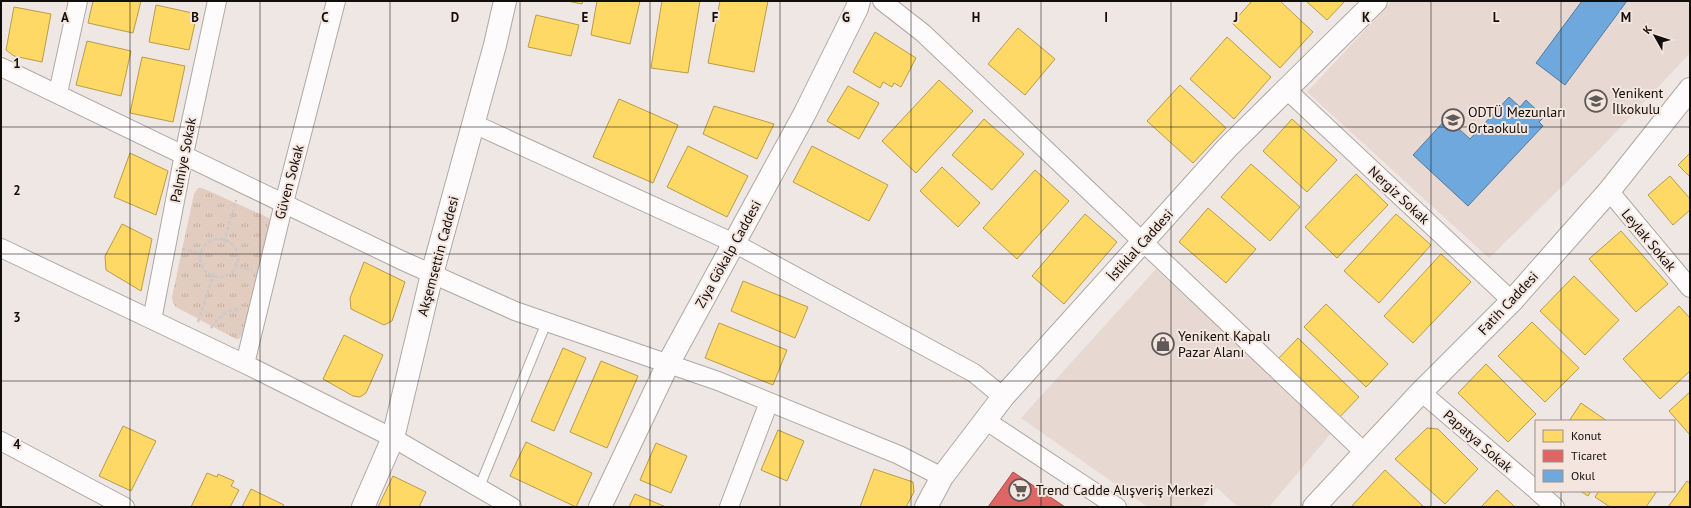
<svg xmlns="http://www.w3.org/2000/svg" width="1691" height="508" font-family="'PT Sans',sans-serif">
  <defs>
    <pattern id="park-tufts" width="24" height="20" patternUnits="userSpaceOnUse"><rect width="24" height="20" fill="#e2cbbf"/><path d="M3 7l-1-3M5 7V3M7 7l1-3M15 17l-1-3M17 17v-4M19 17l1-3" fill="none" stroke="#c1ada3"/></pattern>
  </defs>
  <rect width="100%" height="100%" fill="#efe7e3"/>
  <!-- built -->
  <path fill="#e7d8d1" d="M1392,1H1688L1690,2V53L1600,149L1489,258L1307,92Z
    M1156,269L1333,431L1269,507H1238L1217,488L1202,507H1148L1021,418Z"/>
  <!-- park -->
  <path fill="url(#park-tufts)" d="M198,188H202L269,218L270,221L242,335L239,339H236L176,307L173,303L172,297L194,194Z"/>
  <!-- homes -->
  <path fill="#ffd966" stroke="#b89c4b" d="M93,1H141L133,33L88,23Z
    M567,1H583L582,4Z
    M597,1H640L630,44L591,35Z
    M662,1H700L688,73L651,68Z
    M720,1H768L754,72L708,63Z
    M1252,1H1280L1313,32L1280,68L1232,23Z
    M1306,1H1345L1327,20Z
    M156,5L197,14L189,50L149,42Z
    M14,7L51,14L42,62L14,56L6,50Z
    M536,15L579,25L571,56L528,47Z
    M1018,28L1055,59L1025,95L988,64Z
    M875,32L916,58L901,87L894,83L892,87L883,82L880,88L853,72Z
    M1227,37L1271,77L1234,119L1190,79Z
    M87,41L131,51L121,96L76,85Z
    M142,57L185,66L173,122L130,113Z
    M939,80L973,111L916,173L882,141Z
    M1180,85L1226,128L1193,163L1147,121Z
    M848,86L879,103L859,139L827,121Z
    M619,99L678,125L653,183L593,157Z
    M714,106L774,124L757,159L703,134Z
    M984,119L1024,154L992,190L952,155Z
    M1292,119L1337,160L1307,192L1263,151Z
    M688,146L748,176L727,217L667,187Z
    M812,146L888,185L869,221L793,182Z
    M130,153L168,171L156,215L114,197Z
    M1690,153V177L1678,165Z
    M1251,164L1300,207L1270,241L1221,197Z
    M942,167L980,203L958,227L920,191Z
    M1035,170L1069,201L1017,259L983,228Z
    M1356,174L1388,205L1337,258L1305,227Z
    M1670,176L1690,199V210L1673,225L1648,195Z
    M1208,208L1256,249L1226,283L1179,242Z
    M1085,214L1117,242L1064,304L1032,276Z
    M1396,214L1431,245L1379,303L1344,271Z
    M122,224L152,239L141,291L106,270L105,256Z
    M1621,231L1668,284L1636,312L1589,259Z
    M1441,254L1471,282L1413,343L1384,316Z
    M364,262L405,282L392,321L384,325L351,309L350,298Z
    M1574,276L1619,320L1585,355L1540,311Z
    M743,281L808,307L795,338L731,311Z
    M1326,304L1388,364L1366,387L1304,327Z
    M1679,306L1690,318V371L1660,399L1623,359Z
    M1532,322L1579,368L1545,402L1498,356Z
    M719,323L787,350L773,385L705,358Z
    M344,335L383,355L366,393L360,397L353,396L323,379Z
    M1298,338L1359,397L1336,421L1275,362Z
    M563,348L586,358L554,431L531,421Z
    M601,361L638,376L607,448L570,432Z
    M1486,364L1536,414L1508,442L1458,393Z
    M1690,392V435L1669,411Z
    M1581,403L1607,421H1569Z
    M123,426L156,441L131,491L99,476Z
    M1427,428L1438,429L1478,469L1445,504L1395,459Z
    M778,430L804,441L787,481L761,470Z
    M526,442L592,473L576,507L510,476Z
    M656,443L687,456L671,493L640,480Z
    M874,469L913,482L914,492L906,507H860Z
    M1385,470L1424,507H1351Z
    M207,473L217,477L218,474L234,481L231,486L239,490L230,507H191Z
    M393,476L426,492L419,507H378Z
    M1687,481L1690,483V507H1668Z
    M251,489L284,505L283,507H242Z
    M1497,490L1515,507H1481Z
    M1580,491H1591L1588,496Z
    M1599,491H1657L1646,507H1610L1595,497Z
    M635,494L666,507H629Z"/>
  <!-- shops -->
  <path fill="#e06666" stroke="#a24c4b" d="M1013,472L1065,507H988Z"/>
  <!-- schools -->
  <path fill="#6fa8dc" stroke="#537a9d" d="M1582,1H1627L1565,85L1536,63Z
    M1509,97L1520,107L1526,100L1544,117L1539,122L1543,126L1468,206L1413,155L1447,118L1470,139Z"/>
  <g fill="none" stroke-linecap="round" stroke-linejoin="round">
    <!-- lane casing -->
    <g stroke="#afa8a5" stroke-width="11">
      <path id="lane" d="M479,488L547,321"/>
    </g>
    <!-- street casing -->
    <g stroke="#afa8a5" stroke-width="20">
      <path id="street" d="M882,1L923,33L1365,453
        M1,67L401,260L515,311L718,381L899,455L942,477
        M1286,89L1512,301
        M58,93L78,1
        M474,124L734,243L974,373L1003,397
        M1609,191L1690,288
        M1,248L245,364L393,438L512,507
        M152,320L184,154L217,1
        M245,364L284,203L336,1
        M1421,392L1536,490
        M985,420L1117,507
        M1,441L125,507
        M1537,491L1555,507
        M729,507L769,402"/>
    </g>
    <!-- secondary casing -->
    <g stroke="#afa8a5" stroke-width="24">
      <path id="secondary" d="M363,507L393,438L432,274L495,45L505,1
        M600,507L668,364L805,113L857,8L859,1
        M926,507L942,477L1003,397L1227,148L1376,1
        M1314,507L1421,392L1512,301L1609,191L1690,89"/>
    </g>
    <!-- path -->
    <path stroke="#ccc9c8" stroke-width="2.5" stroke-dasharray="4 2" stroke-linecap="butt" d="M200 258a19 19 0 1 1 38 0a19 19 0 1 1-38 0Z
      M224,242L236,200
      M182,249L203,254
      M234,264L252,271
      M198,322L214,273
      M211,328C219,317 227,309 241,309"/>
    <!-- lane -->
    <use href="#lane" stroke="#fdfbfb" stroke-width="9"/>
    <!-- street -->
    <use href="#street" stroke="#fdfbfb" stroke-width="18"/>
    <!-- secondary -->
    <use href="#secondary" stroke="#fdfbfb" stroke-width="22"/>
  </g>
  <!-- grid -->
  <path fill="none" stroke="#120e0b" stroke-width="1" stroke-opacity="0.55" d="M130,1V507M260,1V507M390,1V507M520,1V507M650,1V507M780,1V507M911,1V507M1041,1V507M1171,1V507M1301,1V507M1431,1V507M1561,1V421M1,127H1690M1,254H1690M1,381H1690M1561,491V507"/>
  <!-- icons -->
  <defs>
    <g id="school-ring" transform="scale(1.15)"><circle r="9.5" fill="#f4e6de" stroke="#5f5a57" stroke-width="1.5"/><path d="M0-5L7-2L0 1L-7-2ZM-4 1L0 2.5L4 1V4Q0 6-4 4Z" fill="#5f5a57"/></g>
    <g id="shop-ring" transform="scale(1.15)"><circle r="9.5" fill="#f4e6de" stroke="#5f5a57" stroke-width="1.5"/><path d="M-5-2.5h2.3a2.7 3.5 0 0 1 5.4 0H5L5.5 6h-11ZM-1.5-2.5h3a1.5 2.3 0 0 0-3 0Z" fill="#5f5a57"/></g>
    <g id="supermarket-ring" transform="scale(1.15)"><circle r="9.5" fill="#f4e6de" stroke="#5f5a57" stroke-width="1.5"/><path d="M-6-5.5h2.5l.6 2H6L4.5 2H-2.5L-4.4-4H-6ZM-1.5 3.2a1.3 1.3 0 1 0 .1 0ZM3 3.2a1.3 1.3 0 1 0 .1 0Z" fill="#5f5a57"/></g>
  </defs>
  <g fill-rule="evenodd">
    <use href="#school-ring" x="1596" y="101"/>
    <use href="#school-ring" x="1453" y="120"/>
    <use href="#shop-ring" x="1163" y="344"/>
    <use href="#supermarket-ring" x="1020" y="490"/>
  </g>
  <g text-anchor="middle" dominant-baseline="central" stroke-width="4" stroke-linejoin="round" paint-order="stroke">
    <!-- poi labels -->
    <g font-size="14" fill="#120e0b" stroke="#f4e6de" text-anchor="start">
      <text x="1612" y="93">Yenikent<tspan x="1612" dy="16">İlkokulu</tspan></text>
      <text x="1468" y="112">ODTÜ Mezunları<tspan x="1468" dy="16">Ortaokulu</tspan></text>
      <text x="1178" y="336">Yenikent Kapalı<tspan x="1178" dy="16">Pazar Alanı</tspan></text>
      <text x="1036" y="490">Trend Cadde Alışveriş Merkezi</text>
    </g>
    <!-- street labels -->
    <g font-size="14" fill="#120e0b" stroke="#f4e6de">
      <text transform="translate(183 160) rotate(-79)">Palmiye Sokak</text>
      <text transform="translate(289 182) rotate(-75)">Güven Sokak</text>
      <text transform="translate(1399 195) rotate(43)">Nergiz Sokak</text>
      <text transform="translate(1649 240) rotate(50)">Leylak Sokak</text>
      <text transform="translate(1140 245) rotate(-48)">İstiklal Caddesi</text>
      <text transform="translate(728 254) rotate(-61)">Ziya Gökalp Caddesi</text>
      <text transform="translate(438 256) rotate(-75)">Akşemsettin Caddesi</text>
      <text transform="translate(1508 303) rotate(-47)">Fatih Caddesi</text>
      <text transform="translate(1478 441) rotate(41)">Papatya Sokak</text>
    </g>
  </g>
  <g font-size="13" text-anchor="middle" font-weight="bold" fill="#120e0b" stroke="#f4e6de" stroke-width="4" stroke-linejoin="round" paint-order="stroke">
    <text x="65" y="22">A</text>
    <text x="195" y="22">B</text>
    <text x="325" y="22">C</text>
    <text x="455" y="22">D</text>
    <text x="585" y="22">E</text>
    <text x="715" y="22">F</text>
    <text x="846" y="22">G</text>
    <text x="976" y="22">H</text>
    <text x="1106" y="22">I</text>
    <text x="1236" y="22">J</text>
    <text x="1366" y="22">K</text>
    <text x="1496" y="22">L</text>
    <text x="1626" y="22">M</text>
    <text x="17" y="68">1</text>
    <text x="17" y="195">2</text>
    <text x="17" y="322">3</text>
    <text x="17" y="449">4</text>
  </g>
  <!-- border -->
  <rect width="1691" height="508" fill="none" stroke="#120e0b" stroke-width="4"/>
  <!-- legend -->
  <rect x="1535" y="420" width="140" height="72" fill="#f4e6de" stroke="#9a908a"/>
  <rect x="1543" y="430" width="20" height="12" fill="#ffd966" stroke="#9a908a"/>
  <text x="1571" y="440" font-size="12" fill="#120e0b">Konut</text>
  <rect x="1543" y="450" width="20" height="12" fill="#e06666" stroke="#9a908a"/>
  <text x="1571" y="460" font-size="12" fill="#120e0b">Ticaret</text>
  <rect x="1543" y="470" width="20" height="12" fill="#6fa8dc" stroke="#9a908a"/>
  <text x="1571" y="480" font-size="12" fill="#120e0b">Okul</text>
  <!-- north arrow -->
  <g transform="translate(1655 36) rotate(309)" stroke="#f4e6de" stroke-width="3" paint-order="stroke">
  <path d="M0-3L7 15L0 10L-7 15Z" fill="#120e0b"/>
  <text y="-6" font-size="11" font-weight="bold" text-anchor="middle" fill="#120e0b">K</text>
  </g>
</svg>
